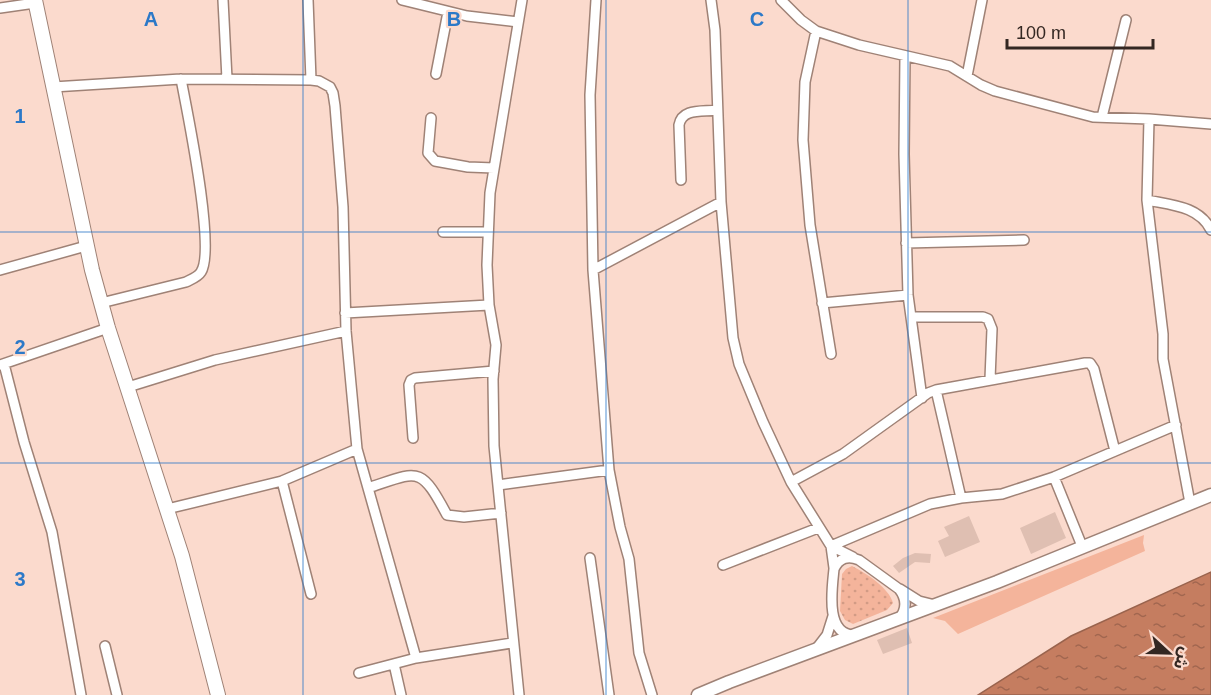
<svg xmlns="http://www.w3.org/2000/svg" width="1211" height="695" font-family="Helvetica,'Noto Sans Arabic',sans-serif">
  <defs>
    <pattern id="grass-dots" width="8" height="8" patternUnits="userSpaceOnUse" patternTransform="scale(1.5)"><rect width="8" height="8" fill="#f4b49b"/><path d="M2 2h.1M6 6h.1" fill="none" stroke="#d29b85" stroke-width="1.8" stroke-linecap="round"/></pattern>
    <pattern id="water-ripples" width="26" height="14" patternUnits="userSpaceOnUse" patternTransform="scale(1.5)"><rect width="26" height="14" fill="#c57d60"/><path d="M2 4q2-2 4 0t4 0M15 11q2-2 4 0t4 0" fill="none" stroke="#a1664f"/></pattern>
  </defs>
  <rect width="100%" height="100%" fill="#fbdacd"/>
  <!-- grass -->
  <path fill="url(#grass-dots)" d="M852,566C866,573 889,588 893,603L887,610L853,624L845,620L840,611L842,574L846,569Z"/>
  <!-- green -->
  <path fill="#f4b49b" d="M1144,535L1143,543L1145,551L958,634L945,621L933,618Z"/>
  <!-- water -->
  <path fill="url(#water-ripples)" stroke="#99634d" stroke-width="1.5" d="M1211,572V695H978L1071,636Z"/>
  <!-- building -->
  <path fill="#dfbfb2" d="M1055,512L1066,538L1031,554L1020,528Z
    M969,516L980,542L945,557L938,541L949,536L944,527Z
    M915,553L931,554L930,563L915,562L899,573L893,566L903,558Z
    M907,628L912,643L883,654L877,640Z"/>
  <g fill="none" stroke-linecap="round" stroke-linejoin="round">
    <!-- minor casing -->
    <g stroke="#9f8276" stroke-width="12">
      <path id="minor" d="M223,0L227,79
        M308,0L311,80
        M402,0L467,16L518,22
        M596,0L590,95L593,270L609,470L620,527L629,559L639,653L652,695
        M711,0L715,30L721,202L733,338L739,364L763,422L791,482L831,546L930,504L961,498L1002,494L1054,477L1176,425
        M781,0L801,20L816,31L859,45L950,66L981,85L995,91L1093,117L1149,119L1147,200L1163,334V359L1190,503
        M0,8L35,3
        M816,31L805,82L803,140L810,225L831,354
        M905,56L904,154L908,295L922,398
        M436,74L448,12
        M967,76L982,0
        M53,87L181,79L311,80L319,81L330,87L333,93L335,106L343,207L346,331L357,449L416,658
        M1102,117L1126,20
        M431,118L428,153L435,161L468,167L494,168
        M1149,119L1211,124
        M681,180L679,125C682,108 702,112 717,110
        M1147,200C1171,205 1199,206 1211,230
        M443,232H488
        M906,243L1024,240
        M0,270L86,246
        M593,270L721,202
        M101,303L186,282C192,279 198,277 201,272C216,249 187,111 181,79
        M822,303L908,295
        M345,313L489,305
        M911,317H983L988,319L992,329L990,379
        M4,364L24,442L52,532L81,695
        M0,365L108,328
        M128,387L215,360L346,331
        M936,390L961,498
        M413,438L409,385L411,380L415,378L494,371
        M1054,477L1082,546
        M282,481L311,594
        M791,482L843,454L928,393L936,390L1085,363H1090L1094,369L1115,451
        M498,485L609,470
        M368,488C419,471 420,465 447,515L464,517L501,513
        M167,509L282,481L357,449
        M590,558L609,695
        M723,565L818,528
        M834,568L831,546L853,557
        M900,589L919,601L935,605
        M854,635C825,635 832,589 834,569C839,558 848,555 859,560L899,589C907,599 907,609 899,619
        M105,646L117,695
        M817,648L827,635L833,616
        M394,664L401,695
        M359,673L416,658L512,643
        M519,695L494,446L493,379L496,345L489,305L487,265L490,193L522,0"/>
    </g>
    <!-- tertiary casing -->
    <g stroke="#9f8276" stroke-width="15">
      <path id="tertiary" d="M698,695L729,682L997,582L1211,495"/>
    </g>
    <!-- secondary casing -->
    <g stroke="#9f8276" stroke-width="16">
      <path id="secondary" d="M35,0L92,270L108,328L182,556L218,695"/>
    </g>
    <!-- minor -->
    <use href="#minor" stroke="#fff" stroke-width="9"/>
    <!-- tertiary -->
    <use href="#tertiary" stroke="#fff" stroke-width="12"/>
    <!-- secondary -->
    <use href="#secondary" stroke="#fff" stroke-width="14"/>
  </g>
  <!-- grid -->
  <path fill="none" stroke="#2c79c8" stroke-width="1.5" stroke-opacity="0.55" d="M303,0V695M606,0V695M908,0V695M0,232H1211M0,463H1211"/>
  <g font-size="20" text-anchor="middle" font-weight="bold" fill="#2c79c8" stroke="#fbdacd" stroke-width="4.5" stroke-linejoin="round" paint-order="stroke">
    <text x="151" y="26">A</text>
    <text x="454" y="26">B</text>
    <text x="757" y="26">C</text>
    <text x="20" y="123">1</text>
    <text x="20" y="354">2</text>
    <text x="20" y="586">3</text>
  </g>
  <!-- north arrow -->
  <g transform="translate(1169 653) rotate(112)" stroke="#fbdacd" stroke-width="4.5" paint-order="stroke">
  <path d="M0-4.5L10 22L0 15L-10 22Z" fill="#332722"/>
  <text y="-9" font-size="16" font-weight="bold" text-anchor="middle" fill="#332722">ش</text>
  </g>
  <!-- scale -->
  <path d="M1007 39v9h146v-9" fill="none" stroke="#332722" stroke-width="3"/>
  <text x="1016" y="39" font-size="18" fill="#332722" stroke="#fbdacd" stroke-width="4.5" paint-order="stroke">100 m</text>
</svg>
